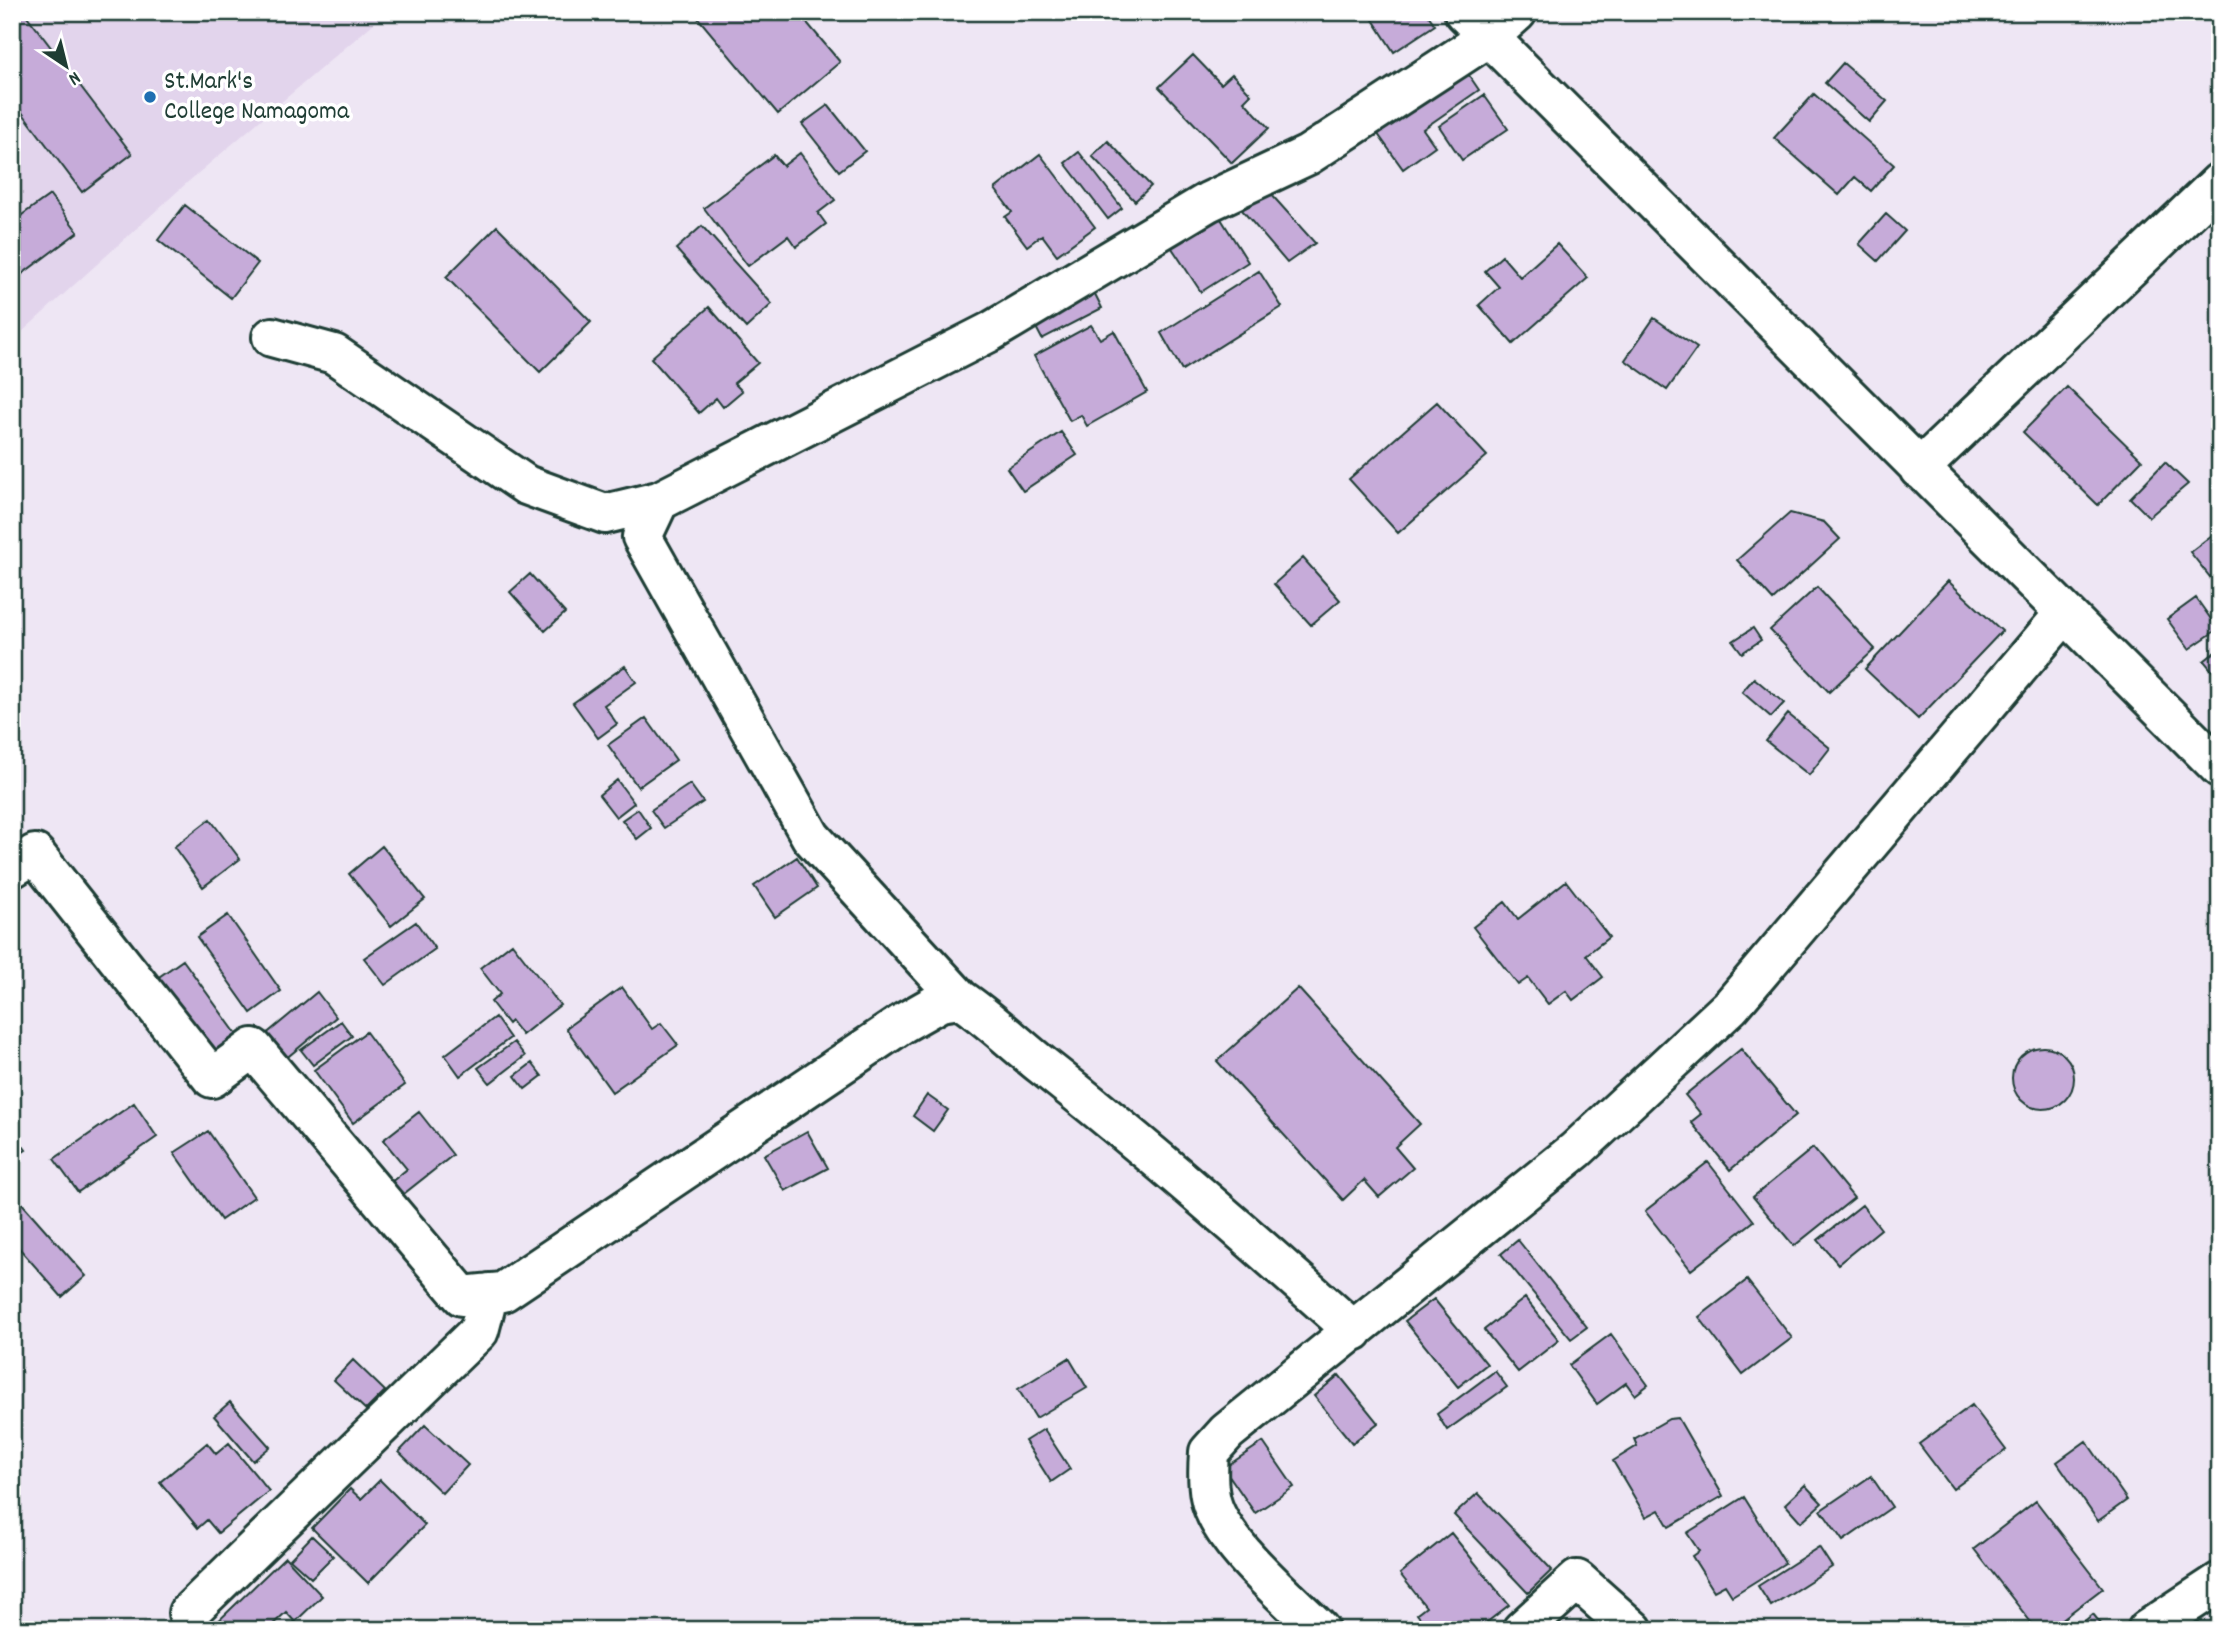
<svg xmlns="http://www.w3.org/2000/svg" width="2232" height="1642" font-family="Dekko,sans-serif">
  <rect width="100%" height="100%" fill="#eee6f4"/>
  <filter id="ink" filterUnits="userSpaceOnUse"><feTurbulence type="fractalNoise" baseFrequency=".0143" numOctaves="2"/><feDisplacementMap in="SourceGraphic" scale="14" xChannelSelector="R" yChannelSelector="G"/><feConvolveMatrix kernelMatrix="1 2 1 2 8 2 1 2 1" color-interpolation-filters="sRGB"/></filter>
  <g filter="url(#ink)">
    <!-- built -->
    <path fill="#e2d4ec" d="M12,12H387L189,181L12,341Z"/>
    <!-- building -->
    <path fill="#c6abd9" stroke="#1f3d34" stroke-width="2" d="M12,12H24L132,154L82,192L12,99Z
      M693,12H798L840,62L778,114Z
      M1368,12H1426L1435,25L1394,52Z
      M1193,55L1221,84L1232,74L1251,94L1244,101L1269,128L1232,163L1159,87Z
      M1843,63L1887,101L1869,122L1825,83Z
      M1464,68L1479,90L1423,129L1435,146L1403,169L1375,130Z
      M1814,94L1894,165L1871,191L1855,177L1839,195L1774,138Z
      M1484,95L1508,129L1462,160L1439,126Z
      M828,105L865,151L839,171L802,124Z
      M1108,141L1151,186L1135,201L1092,156Z
      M1079,152L1122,208L1108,219L1065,163Z
      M800,153L835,200L818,213L826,224L796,247L788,236L748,266L704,208L774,155L783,166Z
      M1040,154L1095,227L1057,255L1042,235L1027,246L1005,217L1012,212L995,189Z
      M1270,193L1315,243L1287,263L1242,210Z
      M50,195L78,232L22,274L12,261V222Z
      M185,205L258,263L231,298L158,240Z
      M1218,214L1248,262L1201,292L1170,245Z
      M1886,214L1905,231L1878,261L1859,244Z
      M497,226L591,322L540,372L446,277Z
      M702,226L772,304L746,328L676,249Z
      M1557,244L1588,278L1513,344L1479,305L1499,287L1485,271L1502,256L1520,277Z
      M1259,271L1282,307L1182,370L1161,333Z
      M1090,284L1102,308L1042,339L1030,316Z
      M709,307L758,363L734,383L742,391L723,407L716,398L699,413L651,358Z
      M1654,318L1697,348L1667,390L1625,360Z
      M1091,325L1100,339L1114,331L1147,392L1087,426L1081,415L1070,421L1034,356Z
      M2067,387L2142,460L2098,505L2023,432Z
      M1437,402L1487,456L1398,533L1349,479Z
      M1061,432L1077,455L1023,491L1007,468Z
      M2165,462L2188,484L2149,517L2130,498Z
      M1790,513L1824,522L1840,539L1773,600L1737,560Z
      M2220,529V569L2210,577L2190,552Z
      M1303,558L1340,600L1311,625L1274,584Z
      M530,574L565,613L545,631L510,592Z
      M1948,581L2002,631L1918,719L1865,669Z
      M1817,587L1875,649L1829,692L1770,630Z
      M2196,598L2218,629L2189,649L2167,619Z
      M1753,628L1761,640L1742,653L1733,641Z
      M2220,648V680L2204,661Z
      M625,666L636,682L604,705L617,724L598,738L573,703Z
      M1754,678L1784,703L1771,717L1742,692Z
      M1788,714L1830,748L1809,775L1766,741Z
      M646,718L676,760L638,787L608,745Z
      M617,780L634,803L616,817L599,795Z
      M690,784L703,802L664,828L651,810Z
      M638,809L651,828L637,839L622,820Z
      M210,819L240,859L203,887L174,847Z
      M382,846L425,899L391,926L349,874Z
      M797,857L817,888L775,917L754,886Z
      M1566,881L1609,937L1586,955L1603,977L1573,1000L1566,991L1548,1004L1528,978L1518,985L1473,927L1505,902L1518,919Z
      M228,915L281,991L251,1013L197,937Z
      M416,922L435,949L385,985L364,958Z
      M512,943L560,1005L522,1035L511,1021L508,1024L491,1002L500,994L480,968Z
      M183,960L240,1039L213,1058L156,979Z
      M622,987L652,1029L661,1023L678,1045L612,1092L566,1028Z
      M1298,988L1420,1124L1395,1147L1413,1168L1379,1197L1364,1180L1343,1200L1217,1061Z
      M317,992L336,1017L284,1060L264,1036Z
      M495,1017L510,1038L460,1076L445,1055Z
      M341,1021L352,1036L313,1065L301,1050Z
      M366,1032L405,1085L353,1123L314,1070Z
      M514,1042L525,1056L490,1083L478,1068Z
      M2012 1078a31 31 0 1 1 62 0a31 31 0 1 1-62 0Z
      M1741,1049L1796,1115L1730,1170L1691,1122L1701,1114L1685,1095Z
      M532,1063L542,1076L525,1089L515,1076Z
      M927,1095L948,1110L933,1131L913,1116Z
      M134,1103L157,1137L78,1192L54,1159Z
      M419,1112L453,1155L401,1196L390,1183L407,1169L383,1140Z
      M12,1131L26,1150L12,1159Z
      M208,1131L254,1197L221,1220L174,1153Z
      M807,1131L828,1168L785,1191L764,1155Z
      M1813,1148L1854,1198L1794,1246L1753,1197Z
      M1708,1162L1754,1221L1691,1270L1645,1211Z
      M12,1192L86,1276L62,1297L12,1240Z
      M1862,1205L1881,1229L1838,1264L1818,1240Z
      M1518,1240L1587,1327L1571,1339L1501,1254Z
      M1747,1280L1792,1338L1743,1375L1699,1317Z
      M1525,1298L1559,1340L1518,1372L1484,1330Z
      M1434,1299L1487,1364L1458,1387L1405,1321Z
      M1611,1334L1648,1385L1635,1395L1626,1383L1597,1404L1569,1365Z
      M1069,1358L1087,1388L1036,1418L1018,1389Z
      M353,1360L385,1391L366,1410L334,1380Z
      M1495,1371L1507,1387L1447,1430L1437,1414Z
      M1339,1375L1378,1423L1352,1443L1314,1396Z
      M230,1402L270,1447L253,1461L214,1416Z
      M1972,1405L2006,1450L1953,1489L1919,1444Z
      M1678,1418L1723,1496L1669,1527L1659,1510L1646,1517L1613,1461L1637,1446L1634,1439L1669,1419Z
      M425,1425L468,1465L442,1493L399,1452Z
      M1044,1429L1070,1469L1051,1482L1025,1441Z
      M2086,1441L2127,1500L2098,1521L2057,1462Z
      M1263,1442L1294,1487L1255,1513L1224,1468Z
      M207,1443L216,1454L229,1443L269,1491L218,1533L207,1520L198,1528L160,1482Z
      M1871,1476L1892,1507L1843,1541L1821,1510Z
      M380,1480L425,1525L368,1583L312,1528L350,1489L361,1499Z
      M1805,1485L1822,1503L1801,1522L1785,1504Z
      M1478,1493L1552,1570L1528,1593L1454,1515Z
      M1744,1497L1785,1563L1732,1596L1725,1585L1714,1591L1692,1556L1699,1551L1687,1533Z
      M2036,1501L2103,1588L2048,1630H2037L1974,1549Z
      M1451,1533L1509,1605L1477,1630H1445L1441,1625L1435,1630H1429L1417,1614L1426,1607L1400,1574Z
      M312,1536L333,1556L311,1578L290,1559Z
      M1819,1547L1832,1567L1771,1606L1758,1586Z
      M285,1557L322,1596L295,1622L286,1612L267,1630H209Z
      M2093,1614L2106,1630H2074Z"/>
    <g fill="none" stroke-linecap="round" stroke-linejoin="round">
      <!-- minor casing -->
      <g stroke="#1f3d34" stroke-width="44">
        <path id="minor" d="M1464,12L2220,768
          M272,337L334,354L526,485L605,514L659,501L990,332L1208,202L1308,155L1489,37L1517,12
          M1919,469L2220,182
          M659,501L642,537L811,837L960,999
          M12,868L35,854L212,1078L253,1048L462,1296L503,1292L903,1023L940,1002L960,999C990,1019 1015,1044 1043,1066C1150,1150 1252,1240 1354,1331
          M188,1613L479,1331L489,1293
          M1320,1630C1288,1598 1217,1540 1210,1496C1207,1481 1208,1466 1209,1452L1227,1432L1576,1150L1731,1006L2064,614
          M1522,1630L1577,1580L1633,1630
          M2147,1630L2220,1582"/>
      </g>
      <!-- minor -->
      <use href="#minor" stroke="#fff" stroke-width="38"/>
    </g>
  </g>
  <!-- markers -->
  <circle fill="#1f6fb2" stroke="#fff" stroke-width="2.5" cx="150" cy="97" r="7"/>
  <g text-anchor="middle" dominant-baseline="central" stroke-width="7" stroke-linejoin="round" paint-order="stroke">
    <!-- poi labels -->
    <g font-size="26" fill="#1f3d34" stroke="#fff" text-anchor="start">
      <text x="164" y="82">St.Mark's<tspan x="164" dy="30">College Namagoma</tspan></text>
    </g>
  </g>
  <!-- margin -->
  <rect width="2232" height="1642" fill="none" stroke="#fff" stroke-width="42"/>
  <rect x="21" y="21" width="2190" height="1600" fill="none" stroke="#1f3d34" stroke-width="2.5" filter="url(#ink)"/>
  <!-- north arrow -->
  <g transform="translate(66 66) rotate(145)" stroke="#ffffff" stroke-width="5" paint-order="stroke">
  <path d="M0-5L12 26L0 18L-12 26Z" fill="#1f3d34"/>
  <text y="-10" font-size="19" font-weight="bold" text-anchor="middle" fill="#1f3d34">N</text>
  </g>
</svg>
